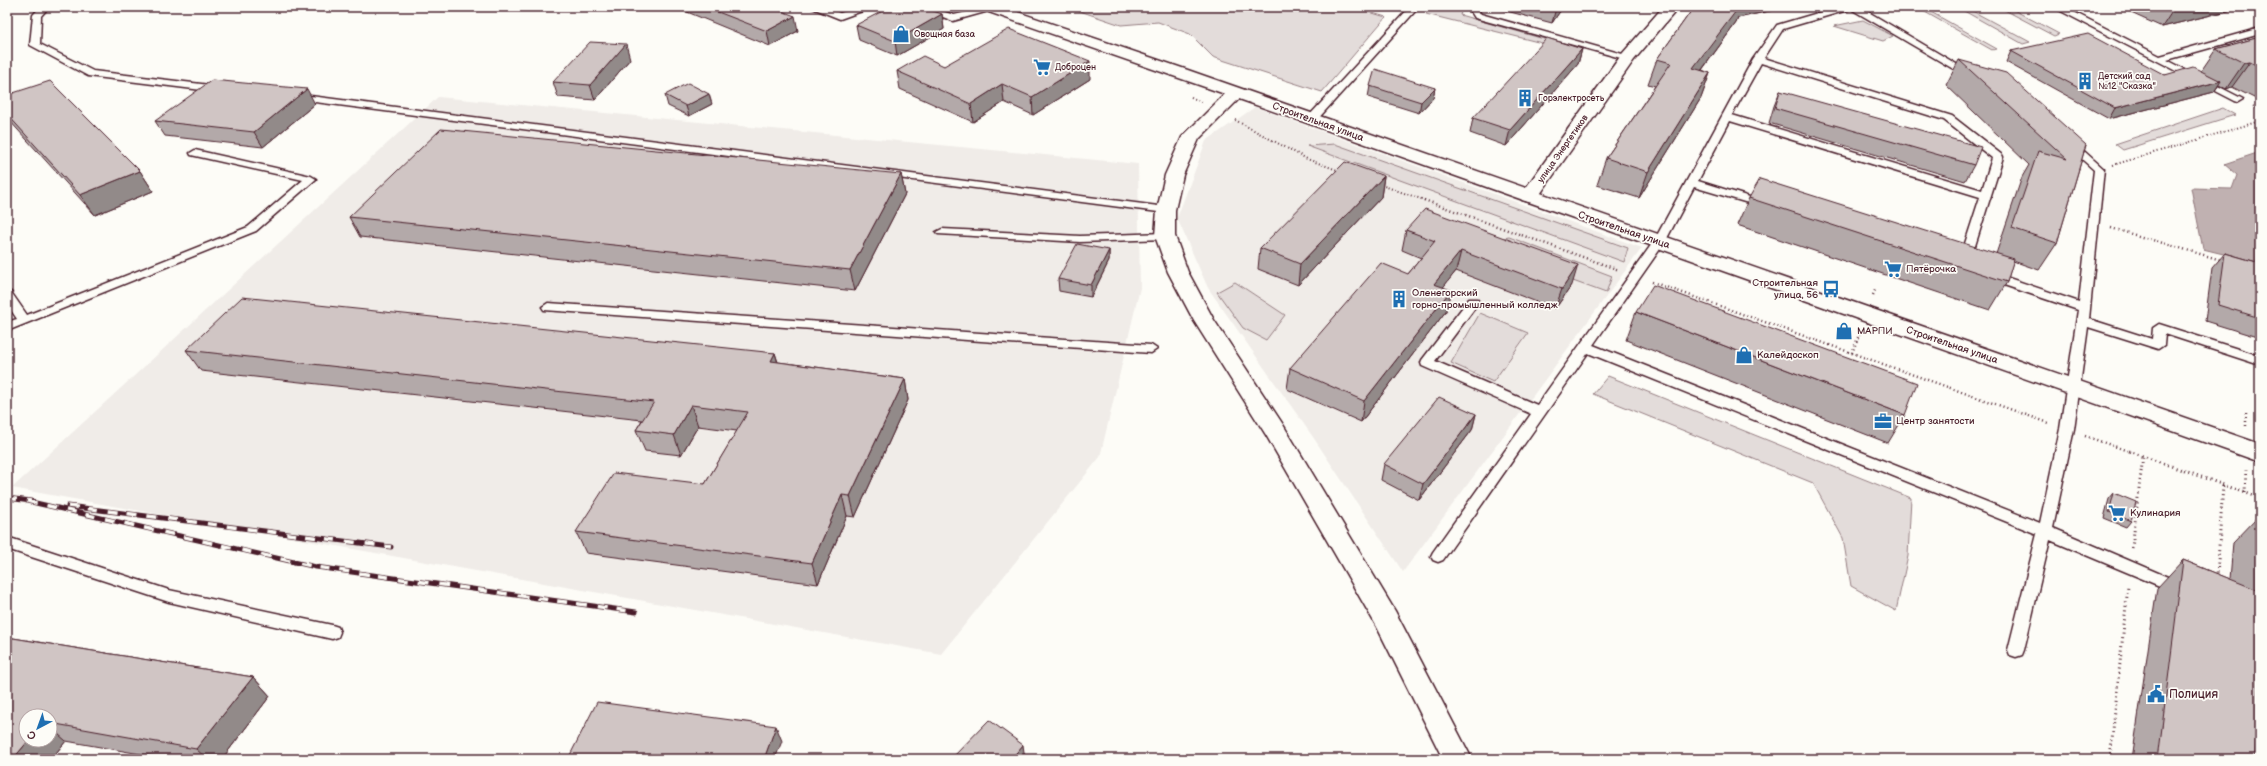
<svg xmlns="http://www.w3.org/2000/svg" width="2267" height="766" font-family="'Balsamiq Sans',sans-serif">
  <rect width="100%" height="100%" fill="#fdfcf7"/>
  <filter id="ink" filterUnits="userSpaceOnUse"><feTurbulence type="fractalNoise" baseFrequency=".025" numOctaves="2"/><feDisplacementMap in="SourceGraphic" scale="8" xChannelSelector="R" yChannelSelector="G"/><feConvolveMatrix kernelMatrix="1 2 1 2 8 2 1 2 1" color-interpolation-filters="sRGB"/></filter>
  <g filter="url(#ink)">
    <!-- built -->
    <path fill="#f0ece8" d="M438,97L1138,164L1140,288L1100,457L941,654L12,488Z
      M1255,107L1642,248L1403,572L1313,437L1208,288L1177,218L1206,141Z"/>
    <!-- green -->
    <path fill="#e3dcda" stroke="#967e82" d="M1068,7H1352L1386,17L1322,92L1213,57L1190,34L1158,22L1121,25Z
      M1432,7H1463L1460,15L1558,43L1554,46L1426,14Z
      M1916,7H1922L1997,49L1992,50Z
      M1957,7H1965L2030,42L2023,44Z
      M1999,7H2008L2059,34L2054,36Z
      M1863,20L1893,36L1883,41L1834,26Z
      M2223,108L2235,115L2123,150L2115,144Z
      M1335,144L1628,248L1624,262L1307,146Z
      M1509,237L1612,276L1606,293L1471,244Z
      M1235,282L1285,315L1266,340L1243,328L1217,292Z
      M1480,313L1528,333L1493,382L1451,363Z
      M1608,376L1911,498L1908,556L1896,611L1851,586L1843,538L1813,483L1593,394Z"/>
    <!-- water -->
    <path fill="#c0b1b1" stroke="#91777b" d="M2260,152V263L2203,249L2191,188L2232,189L2237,175L2224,164Z"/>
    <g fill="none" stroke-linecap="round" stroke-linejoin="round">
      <!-- service casing -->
      <g stroke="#4a1f2b" stroke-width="3">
        <path id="service" d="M40,7H49L41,16L40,44L93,71L218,86L223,89L218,92L88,76L30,45L33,15Z
          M658,7H667L663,10Z
          M810,7H823L840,13L860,7H873L840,19Z
          M918,7H930L954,15L989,7L996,9L953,21Z
          M1410,7H1419L1315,122H1307V118Z
          M1468,7H1476L1481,14L1633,57L1628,60L1475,18Z
          M1838,7H1860L1975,75L1970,78L1967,77L1851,9L1783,29L1764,58L1952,116L2002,155L2003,157L1969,265H1961L1959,262L1980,197L1730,121L1698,181L1769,203L1771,205L1765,208L1694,187L1665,242L1593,345L2040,523L2060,429L2078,310L1986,279L1984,276L1990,272L1994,273L2079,302L2094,170L2065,144L2070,141L2074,142L2104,169L2089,319L2152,339L2153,328L2159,324L2260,356V365L2165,334L2164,345L2158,349L2088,327L2074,429L2053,528L2184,584L2187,588L2184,592L2179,594L2174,592L2050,540L2024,650L2022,655L2016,657L2010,655L2008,650L2037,534L1588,353L1443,560L1438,562L1433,560L1431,556L1433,552L1531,414L1422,366L1421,363L1422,360L1469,299H1477L1479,302L1477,305L1435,361L1537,405L1654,241L1753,59L1777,25ZM1761,63L1944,120L1992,158L1982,190L1732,115Z
          M2053,7H2064L2160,56L2260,28V34L2167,60L2243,99L2238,102L2235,101Z
          M295,94L1166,207L1172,210L1166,213L292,99L290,97Z
          M195,150L311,176L316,179L256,231L7,331V322L17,319L7,304V291L11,292L27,315L248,227L303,180L191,155L190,153Z
          M942,229L1080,236L1165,233L1171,236L1165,239L1080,242L938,234L936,232Z
          M548,303L1151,345L1157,349L1151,353L544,310L542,307Z
          M7,537L169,590L332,625L338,627L340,632L338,637L332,639L169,602L7,549Z"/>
      </g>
      <!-- minor casing -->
      <g stroke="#4a1f2b" stroke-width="3">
        <path id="minor" d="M1663,7H1679L1634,60L1536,200L1529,202L1522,200L1520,196L1622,54Z"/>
      </g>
      <!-- tertiary casing -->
      <g stroke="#4a1f2b" stroke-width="3">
        <path id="tertiary" d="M980,7H1003L1182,68L2260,444V462L1239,99L1199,139L1183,175L1175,210V236L1188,272L1214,320L1282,423L1395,611L1472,759H1443L1377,627L1266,435L1194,321L1168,272L1155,236L1157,210L1165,175L1182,137L1225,94L983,10Z"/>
      </g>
      <!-- path-far2 -->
      <path stroke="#4a1f2b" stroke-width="2" stroke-dasharray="1 2.5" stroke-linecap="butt" d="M1191,97L1201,102
        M2253,106L2260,110
        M1235,120L1307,159L1340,171
        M2113,165L2260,121
        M1381,185L1427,201"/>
      <!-- path-far1 -->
      <path stroke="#4a1f2b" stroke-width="2.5" stroke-dasharray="1 3" stroke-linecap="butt" d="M1424,200L1619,270
        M2111,228L2221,260
        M1652,282L2049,423
        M1873,295L1876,288
        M1852,353L1860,332
        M2246,413V427
        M2085,436L2131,452"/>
      <!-- path -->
      <path stroke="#4a1f2b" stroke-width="3" stroke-dasharray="1 3.5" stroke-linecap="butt" d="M2129,451L2260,498
        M2245,493L2246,470
        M2132,548L2143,456
        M2217,577L2223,485
        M2110,759L2128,586"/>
      <!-- service -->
      <use href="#service" fill="#fdfcf7" fill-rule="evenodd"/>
      <!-- minor -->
      <use href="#minor" fill="#fdfcf7" fill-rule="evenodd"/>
      <!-- tertiary -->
      <use href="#tertiary" fill="#fdfcf7" fill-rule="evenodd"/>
      <!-- rail casing -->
      <g stroke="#4a1f2b" stroke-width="5">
        <path id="rail" d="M7,498L31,501
          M27,501L316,567L636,612
          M68,506L391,547"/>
      </g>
      <!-- rail -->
      <use href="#rail" stroke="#fdfcf7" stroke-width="3.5" stroke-dasharray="10" stroke-linecap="butt"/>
    </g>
    <!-- wall -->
    <path fill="#b3a9a9" stroke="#4a1f2b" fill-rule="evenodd" d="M675,7H771L798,31L770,46Z
      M1495,7H1563L1552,23L1495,8Z
      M1694,7H1787L1738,18L1736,23L1702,70L1710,73L1701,98L1639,198L1597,185L1606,158L1655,86L1648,84L1657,59Z
      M2134,7H2244L2162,27L2131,13Z
      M942,14L944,29L897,56L859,40L856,25Z
      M2260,37V101L2232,87L2226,89L2219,85L2214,92L2109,119L2006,62L2011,51L2165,75L2201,71L2216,49Z
      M1582,49L1578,64L1506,146L1470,133L1473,118Z
      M630,59L595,100L558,97L553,82Z
      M1959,60L2086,145L2057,243L2039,270L2013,261L2007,282L1990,310L1737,225L1749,198L1996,254L2022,177L2029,165L1946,85Z
      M944,66L1090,79L1033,115L1004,102L973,122L900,89L897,71Z
      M1370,86L1435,88L1433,98L1419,113L1368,97Z
      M1780,91L1974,165L1965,181L1769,123L1774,106Z
      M7,95L140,171L153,191L95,215L8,119L7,118Z
      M665,95L712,104L689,116L668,106Z
      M315,104L263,147L165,136L155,121Z
      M901,174L905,194L855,291L360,237L349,217Z
      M1384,176L1381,197L1298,285L1258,269L1260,248Z
      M1406,230L1572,285L1555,309L1456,271L1443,287L1446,311L1361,422L1287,389L1290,368L1408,274L1421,258L1402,250Z
      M1109,250V261L1091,297L1059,291L1058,279Z
      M2225,253L2260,263V338L2205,321L2212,268Z
      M1636,312L1905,415L1888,443L1626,340Z
      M186,350L775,353L778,362L905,379L908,400L855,517L847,516L818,584L586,553L576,532L705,484L737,431L698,426L681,455L645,451L636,430L642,420L201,371Z
      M1476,414L1472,430L1419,500L1381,480L1384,464Z
      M2114,493L2131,521L2126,527L2104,518L2109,499Z
      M2258,517L2260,518V681L2255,759H2132L2157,588L2183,560L2230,579L2233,543Z
      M7,637L253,677L270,696L222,759H169L66,741L51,759H7ZM26,716H50V740H26Z"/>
    <!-- shaded-wall -->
    <path fill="#928a89" stroke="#4a1f2b" d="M1556,7H1563L1552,23L1556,8Z
      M1733,7H1787L1738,18L1736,23L1684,94L1693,68Z
      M2175,7H2244L2162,27Z
      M942,14L944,29L897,56L895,41Z
      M795,16L798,31L770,46L767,31Z
      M626,44L630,59L595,100L590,85Z
      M1582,49L1578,64L1506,146L1510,130Z
      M1090,61V79L1033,115L1032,97Z
      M2250,62L2232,87L2226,89L2244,63Z
      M1710,73L1701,98L1639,198L1648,172Z
      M2221,81L2214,92L2109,119L2115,108Z
      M1002,84L1004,102L973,122L971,104Z
      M1435,88L1433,98L1419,113L1421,102Z
      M307,89L315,104L263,147L254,132Z
      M709,94L712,104L689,116L686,106Z
      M140,171L153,191L95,215L80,195Z
      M901,174L905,194L855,291L850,270Z
      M1384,176L1381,197L1298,285L1300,264Z
      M1109,250V261L1091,297V285Z
      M1461,251L1456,271L1430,304L1434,284Z
      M1578,265L1572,285L1555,309L1562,289Z
      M1451,290L1446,311L1361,422L1364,401Z
      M775,353L781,374L771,361Z
      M905,379L908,400L855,517L850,496Z
      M691,405L698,426L681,455L674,435Z
      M1476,414L1472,430L1419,500L1423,484Z
      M842,495L847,516L818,584L812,563Z
      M253,677L270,696L222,759H207L196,749Z
      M776,726L782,741L775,759H764Z
      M50,727L66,741L51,759H13L29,740H50Z
      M1023,745L1025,759H1011Z"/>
    <!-- building -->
    <path fill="#d0c5c4" stroke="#4a1f2b" d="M705,7H771L795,16L767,31Z
      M890,7H922L942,14L895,41L856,25Z
      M1694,7H1739L1693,68L1710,73L1648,172L1606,158L1671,63L1657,59Z
      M1009,29L1090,61L1032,97L1002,84L971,104L897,71L923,56L944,66Z
      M2088,34L2165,75L2193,67L2221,81L2115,108L2011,51Z
      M2260,37V67L2250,62L2244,63L2216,49Z
      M1547,38L1582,49L1510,130L1473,118Z
      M590,42L626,44L590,85L553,82Z
      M1959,60L2006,73L2086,145L2057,243L2012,228L2038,151L2067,159Z
      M1375,69L1435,88L1421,102L1370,86Z
      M212,80L307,89L254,132L155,121Z
      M50,81L140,171L80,195L7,114V95Z
      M688,83L709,94L686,106L665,95Z
      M1780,91L1981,147L1974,165L1775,108Z
      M441,129L901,174L850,270L349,217Z
      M1345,162L1384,176L1300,264L1260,248Z
      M1760,179L2014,259L2007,282L1749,198Z
      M1425,209L1578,265L1562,289L1461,251L1434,284L1451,290L1364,401L1290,368L1381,263L1408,274L1435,241L1406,230Z
      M1077,244L1109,250L1091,285L1058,279Z
      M2225,253L2260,263V318L2218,305Z
      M1653,285L1917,383L1905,415L1636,312Z
      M242,297L775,353L771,361L905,379L850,496L842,495L812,563L576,532L614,473L705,484L748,412L691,405L674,435L636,430L654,402L186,350Z
      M1439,397L1476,414L1423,484L1384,464Z
      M2114,493L2136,502L2131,521L2109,512Z
      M2258,517L2260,518V556L2257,555Z
      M2183,560L2260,591V681L2255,759H2158Z
      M7,637L253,677L196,749L50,723V716H26V740H29L13,759H7Z
      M597,702L776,726L764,759H568Z
      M989,720L1023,745L1011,759H951Z"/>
  </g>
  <!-- icons -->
  <defs>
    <g id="shop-bare" transform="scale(1.38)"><path d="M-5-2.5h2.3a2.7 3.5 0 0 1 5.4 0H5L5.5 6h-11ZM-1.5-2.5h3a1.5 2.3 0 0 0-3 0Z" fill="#1f6fb2" stroke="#fdfcf7" stroke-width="2.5" paint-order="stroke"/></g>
    <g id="supermarket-bare" transform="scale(1.38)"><path d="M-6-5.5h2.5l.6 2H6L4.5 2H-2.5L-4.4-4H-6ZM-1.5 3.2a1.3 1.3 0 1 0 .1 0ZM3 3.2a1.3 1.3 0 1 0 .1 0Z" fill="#1f6fb2" stroke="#fdfcf7" stroke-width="2.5" paint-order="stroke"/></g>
    <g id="building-bare" transform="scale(1.38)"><path d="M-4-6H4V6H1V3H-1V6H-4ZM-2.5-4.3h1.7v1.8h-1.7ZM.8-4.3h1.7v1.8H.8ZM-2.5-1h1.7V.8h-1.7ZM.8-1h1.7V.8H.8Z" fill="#1f6fb2" stroke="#fdfcf7" stroke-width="2.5" paint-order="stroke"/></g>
    <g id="bus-bare" transform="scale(1.38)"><path d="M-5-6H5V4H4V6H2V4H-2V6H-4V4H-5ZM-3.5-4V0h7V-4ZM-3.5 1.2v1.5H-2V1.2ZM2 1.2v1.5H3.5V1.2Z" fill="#1f6fb2" stroke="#fdfcf7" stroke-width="2.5" paint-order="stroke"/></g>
    <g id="office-bare" transform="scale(1.38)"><path d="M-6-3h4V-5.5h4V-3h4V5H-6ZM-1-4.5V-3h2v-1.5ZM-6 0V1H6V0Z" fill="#1f6fb2" stroke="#fdfcf7" stroke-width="2.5" paint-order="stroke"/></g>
    <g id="civic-bare" transform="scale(1.38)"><path d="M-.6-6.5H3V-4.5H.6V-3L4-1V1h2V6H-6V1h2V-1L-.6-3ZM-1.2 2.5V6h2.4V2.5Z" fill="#1f6fb2" stroke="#fdfcf7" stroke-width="2.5" paint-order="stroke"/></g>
  </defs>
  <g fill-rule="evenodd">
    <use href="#shop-bare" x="901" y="34"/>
    <use href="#supermarket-bare" x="1042" y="67"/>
    <use href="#building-bare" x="2085" y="81"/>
    <use href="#building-bare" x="1525" y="98"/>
    <use href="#supermarket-bare" x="1893" y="269"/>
    <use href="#bus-bare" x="1831" y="289"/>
    <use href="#building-bare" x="1399" y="299"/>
    <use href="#shop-bare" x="1844" y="331"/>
    <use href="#shop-bare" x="1744" y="355"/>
    <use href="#office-bare" x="1883" y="421"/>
    <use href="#supermarket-bare" x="2117" y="513"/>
    <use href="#civic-bare" x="2156" y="694"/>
  </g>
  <g text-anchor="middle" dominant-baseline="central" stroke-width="3.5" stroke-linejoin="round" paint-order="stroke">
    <!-- far-poi labels -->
    <g font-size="9" fill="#4a1f2b" stroke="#fdfcf7" text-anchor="start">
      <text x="914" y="34">Овощная база</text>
      <text x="1055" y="67">Доброцен</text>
      <text x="2098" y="76">Детский сад<tspan x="2098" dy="10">№12 "Сказка"</tspan></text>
      <text x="1538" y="98">Горэлектросеть</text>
    </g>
    <!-- far-street labels -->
    <g font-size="9" fill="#4a1f2b" stroke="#fdfcf7">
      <text transform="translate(1563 149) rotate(-55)">улица Энергетиков</text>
    </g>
    <!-- street labels -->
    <g font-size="10" fill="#4a1f2b" stroke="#fdfcf7">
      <text transform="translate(1318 122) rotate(20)">Строительная улица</text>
      <text transform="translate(1624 230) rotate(19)">Строительная улица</text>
      <text transform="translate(1952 345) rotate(19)">Строительная улица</text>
    </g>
    <!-- poi labels -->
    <g font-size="10" fill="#4a1f2b" stroke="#fdfcf7" text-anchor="start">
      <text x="1906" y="269">Пятёрочка</text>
      <text x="1818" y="283" text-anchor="end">Строительная<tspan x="1818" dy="12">улица, 56</tspan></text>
      <text x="1412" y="293">Оленегорский<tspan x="1412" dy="12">горно-промышленный колледж</tspan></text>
      <text x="1857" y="331">МАРПИ</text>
      <text x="1757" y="355">Калейдоскоп</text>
      <text x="1896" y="421">Центр занятости</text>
      <text x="2130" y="513">Кулинария</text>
    </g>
    <!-- near-poi labels -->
    <g font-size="12" fill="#4a1f2b" stroke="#fdfcf7" text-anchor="start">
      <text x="2169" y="694">Полиция</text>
    </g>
  </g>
  <!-- margin -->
  <rect width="2267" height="766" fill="none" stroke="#fdfcf7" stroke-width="24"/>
  <rect x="12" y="12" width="2243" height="742" fill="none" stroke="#4a1f2b" stroke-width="1.5" filter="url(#ink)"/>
  <!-- north arrow -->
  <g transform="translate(38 728) rotate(221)"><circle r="19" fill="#fdfcf7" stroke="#b5a4a5"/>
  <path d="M0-3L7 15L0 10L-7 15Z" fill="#1f6fb2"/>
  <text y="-6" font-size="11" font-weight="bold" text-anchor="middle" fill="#4a1f2b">С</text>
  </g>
</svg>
